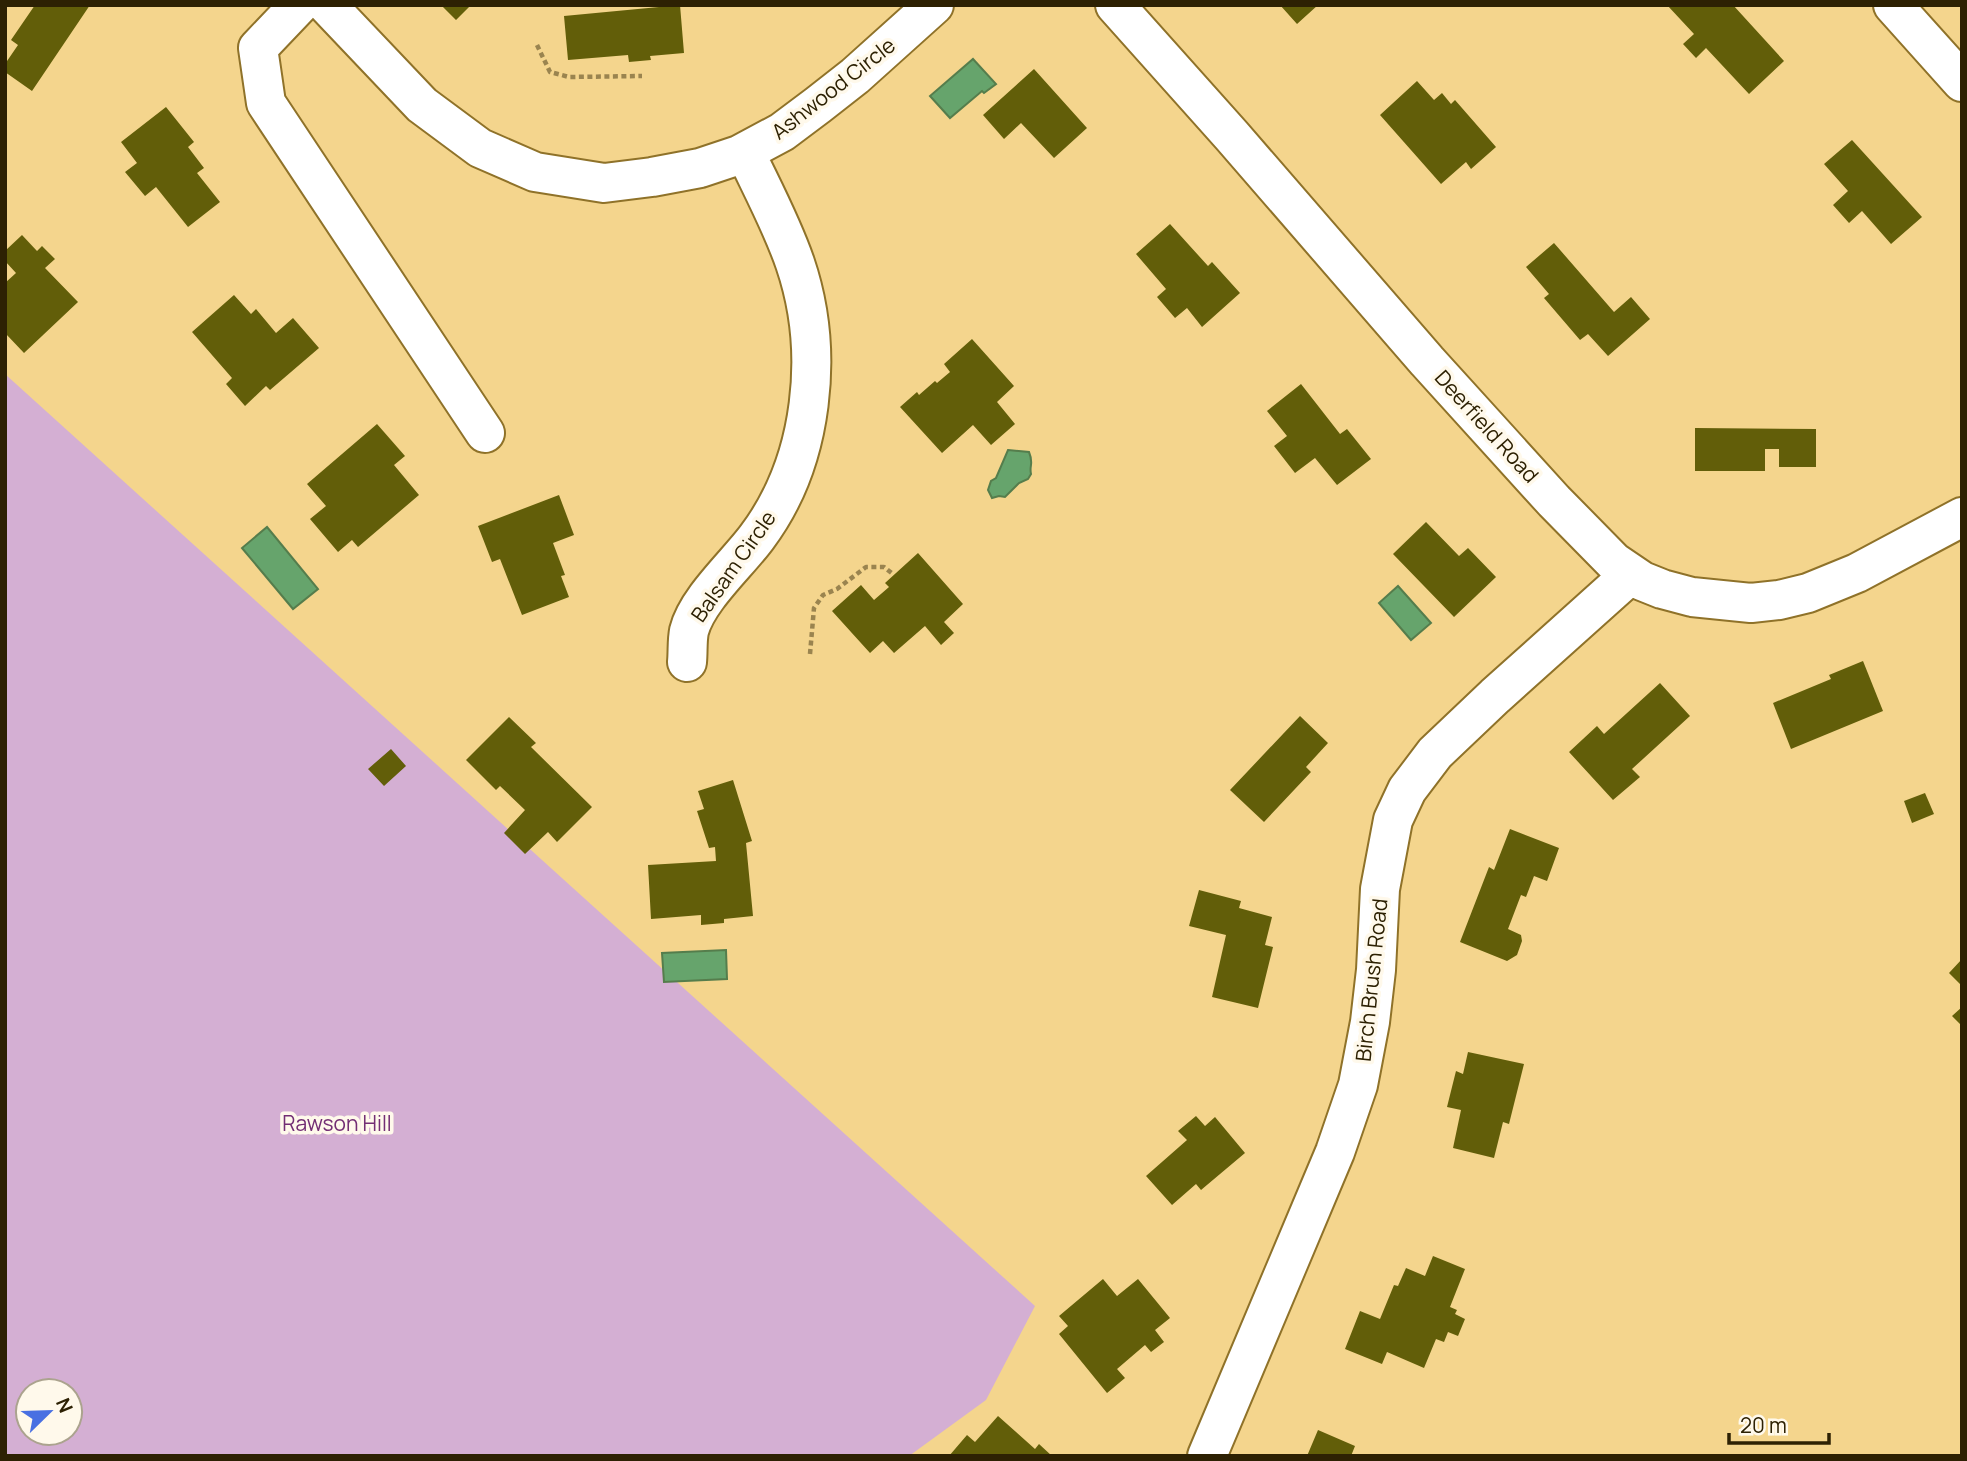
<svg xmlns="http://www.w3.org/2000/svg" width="1967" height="1461" font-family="Manrope,sans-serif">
  <rect width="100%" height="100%" fill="#f4d58d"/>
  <!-- green -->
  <path fill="#d4afd3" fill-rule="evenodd" d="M5,374L1035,1306L986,1400L909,1456H5ZM28,1391H70V1433H28Z"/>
  <!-- water -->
  <path fill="#66a46c" stroke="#557d4c" stroke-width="2" d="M973,59L996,84L984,93L982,91L950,118L930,96Z
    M1008,450L1029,452C1034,464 1029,465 1031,474L1028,479L1019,483L1005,497L999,496L992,498L988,490L991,481L996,478Z
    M267,527L318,589L293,609L242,548Z
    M1398,586L1431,623L1411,640L1379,603Z
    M726,950L727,979L664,982L662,953Z"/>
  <!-- building -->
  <path fill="#625e09" d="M35,5H90L32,91L5,72V64L18,45L11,40Z
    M441,5H471L456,20Z
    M680,5L684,53L650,56L651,60L629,62L628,55L568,60L564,16Z
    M1280,5H1318L1297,24Z
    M1667,5H1733L1784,61L1749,94L1706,48L1696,58L1683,44L1694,34Z
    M1034,69L1087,128L1054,158L1021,123L1004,139L983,115Z
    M1417,81L1434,100L1442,93L1451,104L1455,100L1496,147L1471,169L1466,162L1441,184L1380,115Z
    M166,107L194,142L188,147L204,168L197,173L220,202L188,227L156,187L145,196L125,172L137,163L121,142Z
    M1852,140L1922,217L1891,244L1862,211L1849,223L1833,205L1848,191L1824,164Z
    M1170,224L1208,266L1212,262L1240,293L1202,327L1187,308L1175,318L1157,297L1166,289L1136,254Z
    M22,235L37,251L42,246L55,259L45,268L78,302L24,353L6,334L5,335V283L16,273L5,261V251Z
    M1554,243L1614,312L1631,297L1650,319L1608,356L1588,334L1580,340L1544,298L1549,294L1526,267Z
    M234,295L251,314L256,309L276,333L293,318L319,348L270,390L266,386L245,406L226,384L232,378L192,332Z
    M972,339L1014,386L997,402L1015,424L991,445L973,425L942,453L900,407L917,392L919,395L935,381L937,383L950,372L944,364Z
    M1301,384L1340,434L1347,429L1371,459L1337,485L1315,458L1295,473L1274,446L1287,436L1267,411Z
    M377,424L405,456L394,465L419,495L358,547L352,540L338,552L310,519L326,506L307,484Z
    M1695,428L1816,429V467H1779V449H1765V471H1695Z
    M559,495L574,535L553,543L565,575L561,576L569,597L522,615L500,559L492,562L478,526Z
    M1426,522L1459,556L1468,548L1496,577L1454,617L1393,554Z
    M918,553L963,604L944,622L954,633L941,645L925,626L894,653L883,641L870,653L832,611L861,585L874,600L889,587L885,583Z
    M1863,661L1883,711L1791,749L1773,703L1831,679L1829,675Z
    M1660,683L1690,716L1632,769L1640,777L1613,800L1569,752L1597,726L1604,734Z
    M1300,716L1328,743L1306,767L1311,772L1264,822L1230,790Z
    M509,717L536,743L531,747L592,807L557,842L548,832L525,854L504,833L525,810L500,786L496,790L466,760Z
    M391,749L406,766L384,786L368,769Z
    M733,780L752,841L746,843L753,916L724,919V923L701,925V915L651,919L648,865L716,861L715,847L709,848L697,811L704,809L698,791Z
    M1925,793L1934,814L1912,823L1904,801Z
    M1510,829L1559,848L1547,881L1534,876L1526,897L1521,895L1508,929L1521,935L1522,941L1517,955L1507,961L1460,942L1489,867L1494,870Z
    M1199,890L1241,901L1239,908L1272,917L1265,945L1273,947L1258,1008L1212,997L1226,935L1189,926Z
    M1962,959V986L1949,973Z
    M1962,1007V1026L1952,1016Z
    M1468,1052L1524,1064L1509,1124L1503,1122L1494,1158L1453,1148L1461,1110L1447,1107L1456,1071L1463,1074Z
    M1196,1116L1205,1126L1215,1117L1245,1153L1201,1190L1196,1184L1172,1205L1146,1176L1187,1140L1178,1131Z
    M1433,1256L1465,1269L1450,1307L1457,1310L1455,1314L1465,1319L1458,1336L1448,1332L1444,1342L1436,1339L1424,1368L1387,1352L1382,1364L1345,1349L1360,1311L1380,1319L1394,1285L1398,1286L1406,1268L1425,1276Z
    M1103,1279L1117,1296L1138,1279L1170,1318L1155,1330L1164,1342L1151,1352L1145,1345L1117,1369L1125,1378L1107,1393L1059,1334L1068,1326L1059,1316Z
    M998,1416L1035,1449L1039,1444L1052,1456H949L967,1435L975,1442Z
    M1318,1430L1355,1446L1351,1456H1307Z"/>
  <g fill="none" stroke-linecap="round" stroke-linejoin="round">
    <!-- minor casing -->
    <g stroke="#8f7229" stroke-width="42">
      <path id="minor" d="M299,5L258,48L266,103L485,433
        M327,5L422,105L480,148L535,172L604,183L652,177L700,168L739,155L782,132L818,105L855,76L934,5
        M1115,5L1232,136L1427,361L1554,501L1614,562L1642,581L1662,589L1692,597L1751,603L1779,600L1808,593L1857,573L1962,517
        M1893,5L1962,82
        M687,662C688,652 687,641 689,631C697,599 738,563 757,537C814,461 825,351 795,263C782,225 762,188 745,152
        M1207,1456L1335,1152L1358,1085L1370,1022L1376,970L1380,889L1393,820L1407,790L1435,753L1495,696L1631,574"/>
    </g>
    <!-- path -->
    <path stroke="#9a844f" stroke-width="4.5" stroke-dasharray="5 3.5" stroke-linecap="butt" d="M537,45L550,72L569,77L642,76
      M810,654L814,608L823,595L837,589L866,567H884L894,575"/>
    <!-- minor -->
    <use href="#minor" stroke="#fff" stroke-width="38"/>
  </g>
  <g text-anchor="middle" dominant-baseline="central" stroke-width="7" stroke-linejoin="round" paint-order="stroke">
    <!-- street labels -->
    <g font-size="21" fill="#2d2103" stroke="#fff9eb">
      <text transform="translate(833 88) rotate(-38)">Ashwood Circle</text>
      <text transform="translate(1487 426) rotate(48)">Deerfield Road</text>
      <text transform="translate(733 566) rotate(-55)">Balsam Circle</text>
      <text transform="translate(1371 980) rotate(-84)">Birch Brush Road</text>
    </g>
    <!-- park labels -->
    <g font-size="21" fill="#732e74" stroke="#fff9eb">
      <text x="337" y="1123">Rawson Hill</text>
    </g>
  </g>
  <!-- border -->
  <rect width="1967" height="1461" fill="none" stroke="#2d2103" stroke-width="14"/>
  <!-- north arrow -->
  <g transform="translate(49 1412) rotate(67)"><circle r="33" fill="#fff9eb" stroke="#aba38e" stroke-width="2"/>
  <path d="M0-5L12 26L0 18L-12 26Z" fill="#4970e2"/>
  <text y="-10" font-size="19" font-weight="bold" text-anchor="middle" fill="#2d2103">N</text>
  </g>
  <!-- scale -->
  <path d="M1729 1433v10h100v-10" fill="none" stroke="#2d2103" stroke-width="3.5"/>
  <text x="1740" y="1433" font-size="21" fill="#2d2103" stroke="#fff9eb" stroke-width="5" paint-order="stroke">20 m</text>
</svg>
